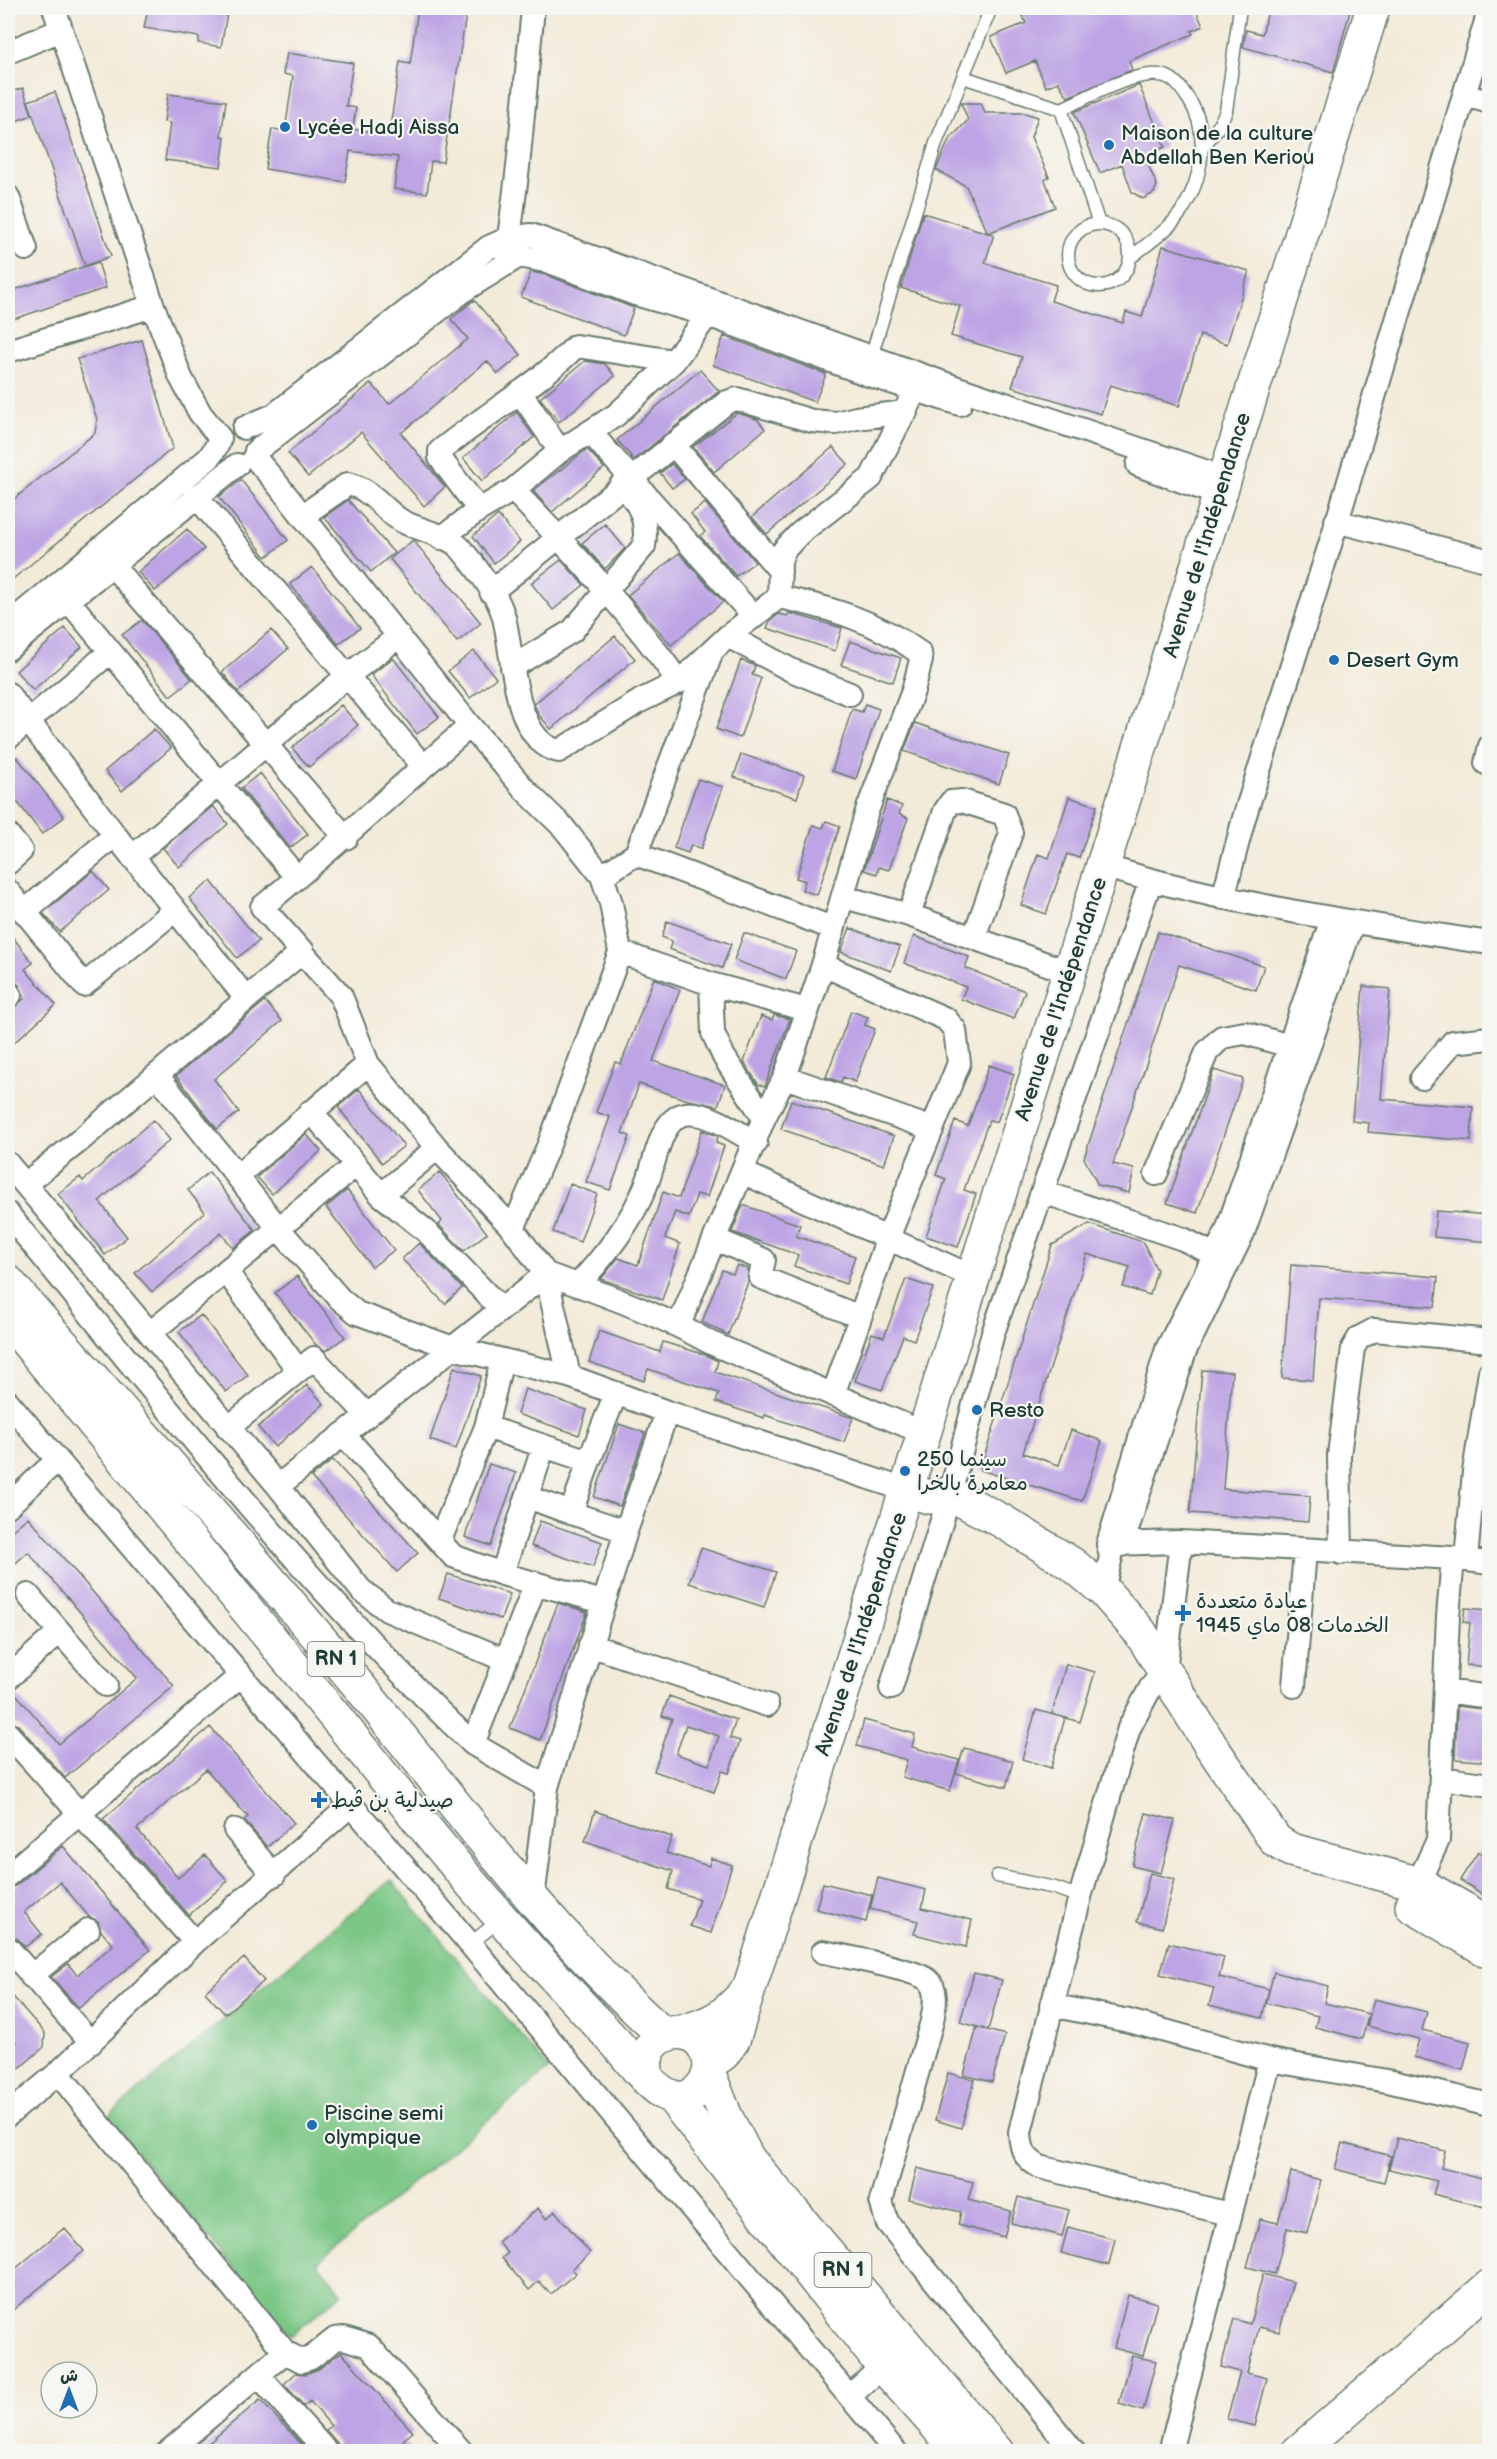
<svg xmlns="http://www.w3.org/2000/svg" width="1497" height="2459" font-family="'Balsamiq Sans','Playpen Sans Arabic',sans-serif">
  <rect width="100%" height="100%" fill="#f6f6f2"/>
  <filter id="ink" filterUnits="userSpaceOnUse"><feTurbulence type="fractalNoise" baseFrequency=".0167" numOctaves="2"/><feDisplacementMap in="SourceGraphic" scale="12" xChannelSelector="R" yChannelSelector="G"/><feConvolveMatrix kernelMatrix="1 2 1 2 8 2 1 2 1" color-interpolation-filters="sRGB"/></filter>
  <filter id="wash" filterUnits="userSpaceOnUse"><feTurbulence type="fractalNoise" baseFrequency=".008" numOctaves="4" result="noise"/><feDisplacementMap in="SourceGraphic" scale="24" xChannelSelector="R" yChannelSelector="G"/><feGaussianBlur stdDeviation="1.35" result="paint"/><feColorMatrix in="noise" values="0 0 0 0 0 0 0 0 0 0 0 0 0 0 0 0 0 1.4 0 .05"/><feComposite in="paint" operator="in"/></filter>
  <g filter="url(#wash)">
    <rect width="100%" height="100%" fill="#f3ebd9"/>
    <!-- pitch -->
    <path fill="#7bc786" stroke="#4d825d" stroke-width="1.5" d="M391,1880L549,2069L317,2263L342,2293L291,2336L107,2117Z"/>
    <g id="blocks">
      <!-- building -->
      <path fill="#bda4e4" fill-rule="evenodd" d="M148,8H228L221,47L198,43L199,37L144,28Z
        M418,8H467L443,162L431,161L427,193L394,189L398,157L350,151L345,182L265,169L272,129L285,131L293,76L283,74L287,53L353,63L346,106L356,108L353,129L389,134L400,62L410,64Z
        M1019,8H1195L1203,26L1191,31L1193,34L1129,61L1132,70L1068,97L1058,82L1046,87L1035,61L1006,73L991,37L1026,23Z
        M1269,8H1351L1333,72L1243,47L1246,30L1262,34Z
        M1139,85L1165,147L1144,156L1157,185L1154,193L1143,199L1132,192L1122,164L1100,173L1074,112Z
        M23,88L32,115L8,124V93Z
        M55,92L111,256L85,266L28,101Z
        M168,94L226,101L221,136L225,137L221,167L165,160L170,123L164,122Z
        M961,103H981L985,113H1025L1038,117L1031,137L1049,177L1045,180L1055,207L988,233L994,234L985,263L1056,285L1051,301L1123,323L1126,312L1142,317L1163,246L1249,271L1227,344L1200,335L1179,406L1110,385L1101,414L1012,387L1022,357L951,336L960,306L901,288L923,213L988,233L966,186L936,170L949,140L968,120Z
        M98,262L106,288L8,321V292Z
        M531,272L546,275L634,308L624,335L521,297Z
        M474,300L521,355L498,374L487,361L401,433L445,487L424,506L361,432L308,477L288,453L371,383L389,404L468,339L451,319Z
        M724,336L826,374L815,402L713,365Z
        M142,340L173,448L8,583V504L95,433L97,419L77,359Z
        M585,361L605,364L615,376L559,422L540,398Z
        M700,370L719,391L634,460L617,440Z
        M517,412L534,437L482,481L463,458Z
        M737,413L757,419L765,429L714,472L693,447Z
        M833,447L848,464L767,534L752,517Z
        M587,449L604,468L552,512L533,491Z
        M672,464L685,479L672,488L660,473Z
        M241,480L288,540L266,557L219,497Z
        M348,500L394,553L371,572L324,517Z
        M705,503L755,562L736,576L700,536L705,532L691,514Z
        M498,515L520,542L494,563L473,536Z
        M605,524L625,548L605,569L582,543Z
        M187,529L204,549L155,591L138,572Z
        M413,540L481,623L457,642L390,559Z
        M679,553L723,602L671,645L628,595Z
        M561,560L584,585L553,610L531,583Z
        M312,567L360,628L338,644L290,584Z
        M789,613L842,628L835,651L767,628L770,621L779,614L787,616Z
        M142,620L192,679L170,696L122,635Z
        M65,628L82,647L33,690L16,671Z
        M271,630L288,649L238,692L222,672Z
        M615,636L635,659L551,729L539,715L534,704Z
        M850,641L901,658L893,682L841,665Z
        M474,651L496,678L470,698L448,671Z
        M393,658L439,717L417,734L371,675Z
        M741,660L755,666L752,675L761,678L740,738L716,729Z
        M865,704L879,709L856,779L832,771L852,709L862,712Z
        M341,705L358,725L309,767L292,748Z
        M915,723L1009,755L999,784L904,751Z
        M154,729L171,748L122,791L105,771Z
        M741,754L804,775L797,798L734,777Z
        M17,757L64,817L42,834L8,790V764Z
        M260,773L308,834L290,848L241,788Z
        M698,779L723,787L701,849L691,845L688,853L674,848Z
        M1069,797L1097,806L1079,858L1067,854L1046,914L1021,905L1038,854L1049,858Z
        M887,800L902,806L899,814L908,818L889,870L879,867L877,874L864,870Z
        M213,806L228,824L179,867L163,848Z
        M826,821L840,826L817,895L802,890L805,881L796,878L813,825L823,828Z
        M93,871L109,890L60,932L43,913Z
        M211,881L259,941L237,958L189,898Z
        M667,921L731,944L722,968L669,949L672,941L662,937Z
        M850,928L900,947L891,971L841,952Z
        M8,931L33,963L25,969L56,1005L8,1048V1013L25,998L19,985L8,979Z
        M1158,932L1264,966L1256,990L1179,965L1113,1164L1134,1169L1129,1193L1098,1185L1084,1158Z
        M744,933L796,951L786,979L734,960Z
        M914,936L969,957L965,968L1025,991L1014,1019L961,999L966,987L904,963Z
        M654,978L680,990L653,1061L725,1085L718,1106L688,1100L639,1084L622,1133L630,1136L610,1190L586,1182L610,1117L596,1112L615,1062L621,1064Z
        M1363,986L1390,989L1381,1099L1473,1107L1471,1141L1368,1132L1369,1123L1352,1121Z
        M265,1001L282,1021L214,1079L239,1112L217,1129L176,1076Z
        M851,1011L868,1017L865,1025L875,1029L855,1082L843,1077L841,1082L826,1077Z
        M774,1015L790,1019L765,1086L758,1084L744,1062L761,1016L772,1020Z
        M989,1065L1014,1074L997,1122L989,1120L964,1190L976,1194L958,1247L926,1236L946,1179L936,1175L955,1121L968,1126Z
        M1214,1070L1243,1079L1197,1213L1167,1203Z
        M359,1089L404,1146L382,1163L338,1107Z
        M791,1100L894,1136L884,1165L781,1129Z
        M153,1120L170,1140L99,1201L127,1237L105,1255L58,1194L80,1177L83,1181Z
        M702,1130L718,1136L716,1143L724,1146L707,1197L697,1194L689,1217L675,1212L665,1238L680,1244L662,1300L601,1279L618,1258L638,1265L663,1192L679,1198Z
        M306,1134L321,1151L272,1194L257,1177Z
        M209,1172L255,1230L233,1248L221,1233L152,1292L135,1273L205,1212L188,1190Z
        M440,1172L487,1233L464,1251L439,1225L442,1221L418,1190Z
        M570,1184L597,1194L580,1242L553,1232Z
        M347,1190L394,1250L372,1267L326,1207Z
        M743,1205L800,1225L796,1236L855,1256L846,1284L794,1266L798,1255L732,1232Z
        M1436,1211L1490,1215V1242L1434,1237Z
        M1089,1224L1143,1242L1157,1270L1150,1295L1123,1287L1130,1267L1087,1254L1023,1453L1059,1465L1071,1430L1102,1441L1082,1501L980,1470L1052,1245Z
        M419,1243L462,1288L445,1304L402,1259Z
        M737,1265L748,1269V1282L728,1335L702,1322L722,1270L733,1274Z
        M1291,1265L1438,1277L1435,1307L1319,1298L1313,1380L1282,1378Z
        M297,1276L345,1337L326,1351L316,1345L275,1293Z
        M906,1279L933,1288L914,1340L903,1336L882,1390L855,1381L872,1333L884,1337Z
        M201,1315L248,1375L226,1392L179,1332Z
        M599,1331L660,1352L663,1342L703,1354L718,1361L715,1372L853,1418L844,1442L765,1415L764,1418L716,1402L719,1393L648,1369L644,1381L589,1362Z
        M454,1367L481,1376L456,1449L430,1440Z
        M1202,1370L1232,1372L1223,1489L1310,1496L1308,1522L1190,1513Z
        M307,1385L324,1404L275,1447L258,1427Z
        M525,1389L587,1410L579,1435L517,1414Z
        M619,1424L645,1433L620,1506L594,1497Z
        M333,1460L418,1553L397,1572L311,1477Z
        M489,1464L516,1473L491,1546L465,1537Z
        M28,1517L174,1686L65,1778L18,1725L8,1721V1702L16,1694L59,1744L137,1678L28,1552L8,1570V1534Z
        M540,1521L602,1542L593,1567L531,1546Z
        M701,1548L776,1572L764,1607L689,1583Z
        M448,1574L510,1594L501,1619L439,1598Z
        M558,1603L587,1612L540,1740L510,1728Z
        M1465,1608L1490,1610V1667L1466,1665L1470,1623L1463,1622Z
        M1066,1664L1095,1672L1080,1722L1052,1714Z
        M669,1696L736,1720L730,1738L740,1741L729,1773L722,1771L714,1792L654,1771L672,1719L662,1716ZM686,1725L719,1736L709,1765L676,1754Z
        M1457,1706L1490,1710V1762L1455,1759Z
        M1036,1710L1065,1718L1051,1768L1022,1759Z
        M864,1720L915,1734L912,1747L959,1760L950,1791L902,1777L907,1760L857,1746Z
        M210,1727L294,1823L267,1847L244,1820L248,1817L206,1769L137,1829L178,1878L205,1855L228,1881L189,1915L103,1819Z
        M964,1748L1013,1761L1006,1787L956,1773Z
        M595,1811L672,1837L666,1853L709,1866L711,1858L732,1865L711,1933L690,1926L699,1899L668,1889L673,1871L585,1841Z
        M1146,1813L1175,1820L1161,1873L1132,1866Z
        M63,1846L150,1950L79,2008L51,1977L68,1964L77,1975L113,1945L101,1931L98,1921L89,1917L60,1882L24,1912L42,1934L25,1947L18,1939L8,1935V1890L17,1885Z
        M1478,1852L1490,1859V1899L1460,1880Z
        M1150,1873L1174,1879L1162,1928L1137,1922Z
        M878,1878L926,1890L922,1908L972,1920L966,1947L914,1934L918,1921L870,1909Z
        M823,1883L872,1895L866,1922L816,1909Z
        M1169,1943L1224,1957L1219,1977L1269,1989L1262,2018L1209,2005L1214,1988L1160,1974Z
        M244,1958L264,1981L225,2014L205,1992Z
        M1274,1972L1328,1986L1324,2003L1369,2014L1362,2039L1315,2027L1318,2016L1266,2003Z
        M974,1973L1002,1980L988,2030L960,2022Z
        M8,1991L45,2033L44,2047L8,2078V2049L16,2042L8,2032Z
        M1374,1999L1427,2012L1422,2030L1470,2042L1463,2070L1414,2057L1419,2039L1367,2026Z
        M977,2027L1005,2035L992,2082L964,2075Z
        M948,2073L975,2080L961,2128L935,2120Z
        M1397,2138L1445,2151L1441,2168L1490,2180L1485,2207L1433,2194L1437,2181L1389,2169Z
        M1342,2143L1391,2156L1384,2182L1335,2169Z
        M917,2168L973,2182L968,2200L1011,2211L1004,2237L958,2225L961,2212L909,2199Z
        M1291,2172L1321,2180L1307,2233L1287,2228L1275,2274L1247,2267L1260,2219L1278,2223Z
        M1018,2197L1069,2210L1062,2236L1011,2223Z
        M538,2208L546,2219L555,2211L590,2253L572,2269L576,2273L551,2294L539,2281L529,2290L502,2258L508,2253L498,2242Z
        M1068,2227L1115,2239L1109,2265L1061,2253Z
        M64,2228L84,2251L8,2314V2275Z
        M1263,2274L1293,2282L1279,2332L1259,2327L1247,2373L1267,2378L1255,2426L1227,2419L1240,2372L1221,2367L1234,2319L1250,2324Z
        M1128,2295L1157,2303L1143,2356L1114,2348Z
        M341,2352L413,2432L403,2440L413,2451H340L337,2443L326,2430L331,2426L310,2401L304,2406L284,2384L296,2373L306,2374L319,2369Z
        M1132,2356L1156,2361L1143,2411L1119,2404Z
        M260,2400L308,2451H199Z"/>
    </g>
  </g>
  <g filter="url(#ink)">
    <use href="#blocks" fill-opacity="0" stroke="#697a6e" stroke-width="1.5"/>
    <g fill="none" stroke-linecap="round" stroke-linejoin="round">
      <!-- lane casing -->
      <g stroke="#697a6e" stroke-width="15">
        <path id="lane" d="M963,77L1061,109C1087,98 1131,72 1159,75C1174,76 1181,88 1189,100C1211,133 1202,181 1181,212C1169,230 1147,244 1130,258
          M1061,109L1099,224
          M1202,148L1217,129L1226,111L1240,8
          M1068 255a31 31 0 1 1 62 0a31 31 0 1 1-62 0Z
          M871,357L936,143L991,8
          M997,1876L1055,1888L1080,1897
          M470,1944L501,1919"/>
      </g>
      <!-- street casing -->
      <g stroke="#697a6e" stroke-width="26">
        <path id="street" d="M54,8L153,306L181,378L200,413L220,438
          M8,52L61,30
          M1464,95L1490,102
          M8,197L26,249
          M504,250L509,238L518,167L533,8
          M8,351L153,306
          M520,392L560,451
          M244,428L274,415L489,247L509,238L531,235L955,387L1225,478
          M591,433L754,617
          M673,444L780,571
          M256,451L466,289L519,256L550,262L635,294L708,315L866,374L960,404
          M254,457L274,480L470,726L526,791L563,827L602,876L611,903L620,952L550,1142L513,1229
          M1138,465L1220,495
          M513,490C572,551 630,613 679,682
          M196,496L423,766
          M479,510L440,458V451C484,415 535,387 576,346L674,361
          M302,516L348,484C370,488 382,508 400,520C416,530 450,535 461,549C475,565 497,594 503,614C514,650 511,741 559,751L640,701L679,682L728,636L779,597L780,561L784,550L800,533L871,478L915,391
          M1336,521L1490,561
          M441,538L479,510L513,490L560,451L616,415L674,361L708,315
          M112,565L346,838
          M491,592L727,402L737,399L812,421L836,423L856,418L906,412
          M68,600L297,878
          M8,625L209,458L218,444
          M728,636L791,670L850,694
          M8,649L237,465
          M512,667L572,631L644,546C648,521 640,502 621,485
          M8,694L115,835L246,998
          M470,726C400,786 333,849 262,907L341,996L368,1064L437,1148L513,1229L546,1274L569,1376
          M8,738L110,652
          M1486,763L1490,746
          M8,835L21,851L8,863
          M636,854L832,928
          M132,857L346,677L399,636
          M1103,866C1229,905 1359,923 1490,943
          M602,876L636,854L710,657
          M8,891L84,985L175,910
          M844,897L909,915L1069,972
          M1223,898L1244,818L1333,535L1490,8
          M24,912L115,835
          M909,915L945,811L951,802L962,801L1004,814L1011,833L974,937
          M620,952L711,984L807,1010
          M823,965L946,1019L955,1030L959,1063L887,1240L833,1395
          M711,984L713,1033L724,1057L764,1118
          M8,992L10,995
          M157,1075L279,1229L340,1299L357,1313L453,1348L569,1376L667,1412L906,1490
          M785,1077L930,1128
          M1422,1078L1453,1042L1490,1038
          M311,1111L381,1195L426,1231L500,1308
          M8,1164L278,1486L361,1590L387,1610L505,1660
          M744,1173L973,1277
          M1156,1174L1207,1052L1222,1037L1245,1033L1289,1046
          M237,1176L368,1064
          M25,1184L78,1142L303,951
          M1043,1192L1183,1239L1215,1255
          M381,1195L437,1148
          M8,1214C157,1395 302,1582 473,1744
          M715,1239L764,1260L760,1277L860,1317
          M226,1271L298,1370
          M578,1285C606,1254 632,1222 647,1183C655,1164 660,1118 685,1114C706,1110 739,1133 756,1143
          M679,1325L764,1118L785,1077L823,965L867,811L913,691L921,660L920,653C876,621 831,608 779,597
          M150,1333L356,1165
          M8,1402L470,1944L896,2452
          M486,1427L589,1461L571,1513L626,1531
          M228,1428L314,1358L366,1414
          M343,1434L453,1556L502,1574L603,1602
          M589,1461L616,1393
          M278,1486L546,1274C603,1293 659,1314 711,1343L924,1433
          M528,1497L571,1513
          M8,1506L55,1462
          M440,1540L486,1427L502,1360
          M1181,1542L1165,1671L1151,1687L1129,1728L1080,1897L1020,2132C1021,2150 1024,2158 1040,2167L1229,2214
          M1109,1544L1181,1542L1453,1558L1490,1563
          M1122,1545L1185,1351L1243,1233L1353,922
          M1341,1553L1339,1455L1353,1348L1359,1338L1374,1330L1490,1341
          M1466,1559L1474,1472L1490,1372
          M502,1574L543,1448
          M536,1583L473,1744L547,1787
          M1103,1590L1111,1557L1108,1544L1167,1349L1227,1231L1332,919
          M28,1595L106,1685
          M590,1645L767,1705
          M8,1678L58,1633
          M1294,1686L1305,1551
          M891,1688L950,1494L993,1333L1151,880
          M1445,1691L1490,1697
          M8,1734L195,1942
          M1441,1778L1490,1785
          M351,1805L195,1942L58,2073L285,2352L302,2361L311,2358L335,2339L344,2338L369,2346L462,2452
          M235,1830L274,1875
          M8,1875L240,1676
          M1412,1896L1438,1840L1448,1616L1453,1558
          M533,1899L547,1787L626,1531L667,1412
          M8,1948L91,2043
          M823,1952C843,1956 916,1970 928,1980C939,1990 934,2009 932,2021L881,2201L887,2222L1074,2452
          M31,1976L88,1930
          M1051,2005L1129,2021L1270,2060L1392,2082L1490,2105
          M8,2115L58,2073
          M258,2375L327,2452
          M850,2396L883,2366
          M168,2452L285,2352
          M1170,2452L1270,2060"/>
      </g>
      <!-- secondary casing -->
      <g stroke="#697a6e" stroke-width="36">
        <path id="secondary" d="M906,1490L929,1497L950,1494L1002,1521L1072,1564L1103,1590L1140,1632L1211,1746L1276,1841L1291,1850L1420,1884L1490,1924
          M1412,1906L1490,1952
          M682,2032C714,2023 725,2016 747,1991
          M710,2063L723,2054L733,2040L1373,8
          M1298,2452L1490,2286"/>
      </g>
      <!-- highway casing -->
      <g stroke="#697a6e" stroke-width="36">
        <path id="highway" d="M8,1282C123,1414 242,1544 354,1680C454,1800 547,1931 664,2035
          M8,1319C117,1453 227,1586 337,1719C392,1786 445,1855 502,1919C539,1961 578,2002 616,2043C635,2064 673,2125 703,2085C711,2075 712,2062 706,2051C689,2014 633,2037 648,2079
          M709,2074L726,2117L748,2159L997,2452
          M672,2097L883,2366L960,2452"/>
      </g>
      <!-- lane -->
      <use href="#lane" stroke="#fff" stroke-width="12"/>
      <!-- street -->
      <use href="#street" stroke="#fff" stroke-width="22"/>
      <!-- secondary -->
      <use href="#secondary" stroke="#fff" stroke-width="33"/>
      <!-- highway -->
      <use href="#highway" stroke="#fff" stroke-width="33"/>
    </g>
  </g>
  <!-- markers -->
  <g fill="#1f6fb2" stroke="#f6f6f2" stroke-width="2">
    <circle cx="285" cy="127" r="6"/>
    <circle cx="1109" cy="145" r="6"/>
    <circle cx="1334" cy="660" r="6"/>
    <circle cx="977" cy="1410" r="6"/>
    <circle cx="905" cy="1471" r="6"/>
    <path d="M1180 1604h6v6h6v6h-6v6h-6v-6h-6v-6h6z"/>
    <path d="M316 1791h6v6h6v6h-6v6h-6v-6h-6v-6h6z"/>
    <circle cx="312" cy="2125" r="6"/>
  </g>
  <g text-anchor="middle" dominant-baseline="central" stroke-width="4.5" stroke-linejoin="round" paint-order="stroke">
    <!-- shield labels -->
    <g fill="#f6f6f2" stroke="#60746d" stroke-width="1.5">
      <rect x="307.5" y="1642" width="57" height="34" rx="4.5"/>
      <rect x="814.5" y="2253" width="57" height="34" rx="4.5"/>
    </g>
    <g font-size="20" font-weight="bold" fill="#1f3d34">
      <text x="336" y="1659">RN 1</text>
      <text x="843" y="2270">RN 1</text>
    </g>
    <!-- poi labels -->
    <g font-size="21" fill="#1f3d34" stroke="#f6f6f2" text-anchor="start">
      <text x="297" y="127">Lycée Hadj Aissa</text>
      <text x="1121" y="133">Maison de la culture<tspan x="1121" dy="24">Abdellah Ben Keriou</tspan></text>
      <text x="1346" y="660">Desert Gym</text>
      <text x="989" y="1410">Resto</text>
      <text x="917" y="1459">سينما 250<tspan x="917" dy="24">معامرة بالخرا</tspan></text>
      <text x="1196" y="1601">عيادة متعددة<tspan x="1196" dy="24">الخدمات 08 ماي 1945</tspan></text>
      <text x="331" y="1800">صيدلية بن ڤيط</text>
      <text x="324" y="2113">Piscine semi<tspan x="324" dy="24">olympique</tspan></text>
    </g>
    <!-- street labels -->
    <g font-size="21" fill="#1f3d34" stroke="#f6f6f2">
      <text transform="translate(1207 535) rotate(-73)">Avenue de l'Indépendance</text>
      <text transform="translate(1061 999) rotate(-72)">Avenue de l'Indépendance</text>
      <text transform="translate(861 1634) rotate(-72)">Avenue de l'Indépendance</text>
    </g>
  </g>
  <!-- margin -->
  <rect width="1497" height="2459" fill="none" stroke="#f6f6f2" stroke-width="30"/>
  <!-- north arrow -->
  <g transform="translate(69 2390)"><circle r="28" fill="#f6f6f2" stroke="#a0aca6" stroke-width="1.5"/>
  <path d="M0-4.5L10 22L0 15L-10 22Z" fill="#1f6fb2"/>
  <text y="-9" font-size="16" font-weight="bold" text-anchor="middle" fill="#1f3d34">ش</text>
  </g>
</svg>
